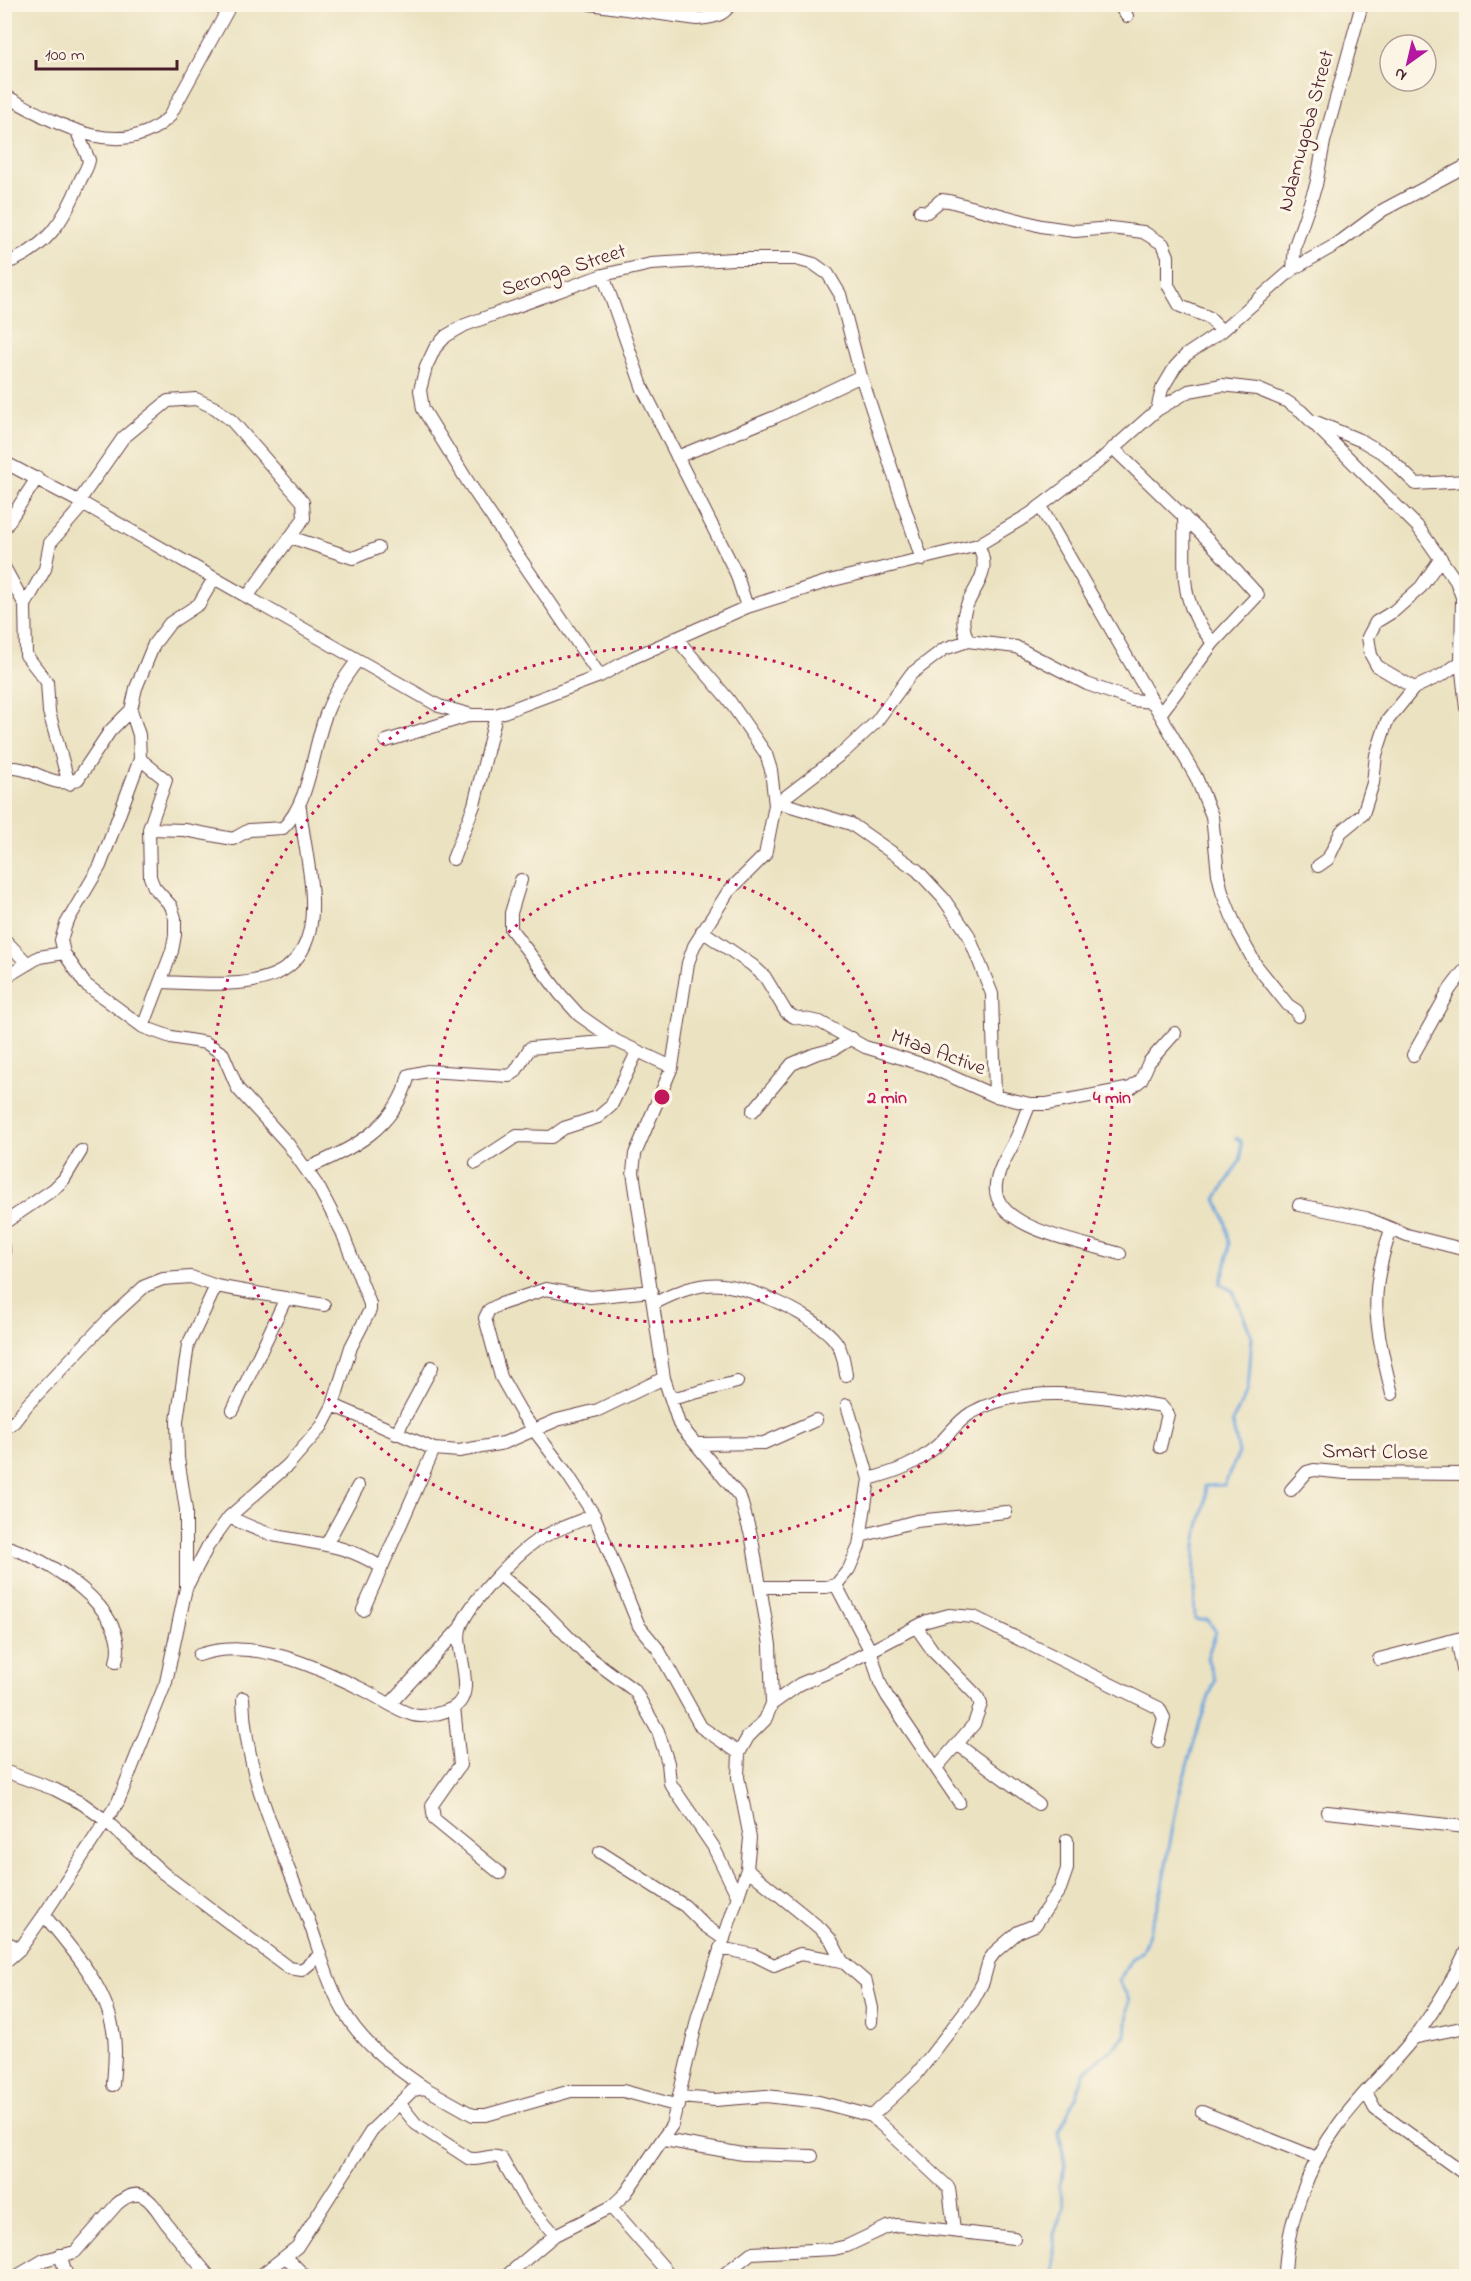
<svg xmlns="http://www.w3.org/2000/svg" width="1471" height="2281" font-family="'Indie Flower',sans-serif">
  <rect width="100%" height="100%" fill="#fcf5e5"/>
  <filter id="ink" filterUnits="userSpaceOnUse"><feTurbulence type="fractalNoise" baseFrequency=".0167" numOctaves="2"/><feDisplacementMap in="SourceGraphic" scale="12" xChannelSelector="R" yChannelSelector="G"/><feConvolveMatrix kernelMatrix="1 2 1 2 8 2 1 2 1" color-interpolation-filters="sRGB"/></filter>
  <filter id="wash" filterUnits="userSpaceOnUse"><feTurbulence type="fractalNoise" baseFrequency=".008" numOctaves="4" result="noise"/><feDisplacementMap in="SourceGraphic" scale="24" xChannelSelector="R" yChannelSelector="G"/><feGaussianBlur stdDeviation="1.35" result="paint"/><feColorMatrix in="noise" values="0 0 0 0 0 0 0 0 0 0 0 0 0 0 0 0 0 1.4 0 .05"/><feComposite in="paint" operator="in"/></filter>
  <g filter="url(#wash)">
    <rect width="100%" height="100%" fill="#ebe2c1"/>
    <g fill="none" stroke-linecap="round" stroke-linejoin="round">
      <!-- stream -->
      <path stroke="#6ea6dd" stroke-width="3" d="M1054,2276V2234L1064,2207L1059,2186L1065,2166L1059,2132L1076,2097L1084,2073L1126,2036L1129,1999L1119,1981L1131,1959L1141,1952L1147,1939L1160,1897L1179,1794L1200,1722L1215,1680L1207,1658L1216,1632L1208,1620H1195C1194,1591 1193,1560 1198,1531C1201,1516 1208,1502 1205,1486L1224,1485L1239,1453L1232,1422L1248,1390L1252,1337L1233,1291L1220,1284C1232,1251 1233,1232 1216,1199L1241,1159V1141L1236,1138"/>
    </g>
  </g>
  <g filter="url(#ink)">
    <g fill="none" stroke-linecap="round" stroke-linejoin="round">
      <!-- minor casing -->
      <g stroke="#623c42" stroke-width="14">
        <path id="minor" d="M590,4L697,19C709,18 724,17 730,4
          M1118,4L1127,16
          M4,95C54,122 120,164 169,117L231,4
          M920,211L927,212L941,200L949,201L1041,226L1075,231L1111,228L1143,232L1163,244L1168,256V285L1180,306L1208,317L1222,331
          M4,264C45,250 65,220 80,181C83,174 88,168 89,160L77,132
          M1293,269L1295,246L1316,185L1324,142L1362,4
          M603,275L643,389L736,573L747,607
          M1157,410L1162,389L1175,367L1186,355L1222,331L1293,269L1337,244L1383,210L1466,166
          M1316,422L1362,441L1386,455L1416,484L1466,481
          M1113,448L1209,541L1258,595L1213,643L1161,713
          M677,457L775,417L861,376
          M4,462L84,504L439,706L472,715H496L600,676L632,658L747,607L829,581L978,545L1030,514L1097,463L1157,410L1189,391L1222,385L1257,389L1286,401L1301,411L1418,527L1456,581L1462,597L1461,662L1466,708
          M79,501L123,438L168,401L196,399L215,408L232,421L303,502L304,518L247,597
          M1040,506L1196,777L1212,816L1218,874L1222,892L1238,932L1256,965L1288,1005L1297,1011L1298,1016
          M1184,516C1186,570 1176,599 1213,643
          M4,529L37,478
          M290,537L353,558L378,548
          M4,567L25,605L26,655L47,682L49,712L69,784
          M25,605L45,569L50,543L84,504
          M968,641C948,597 1000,586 978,545
          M600,676L468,482L423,409L420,390L426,367L435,348L446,336L465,325L603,275L651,264L733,259H796L814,264L828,274L840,294L861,376L922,560
          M1414,688L1377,666L1371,655L1368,637L1376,622L1394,611L1421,587L1441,558
          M386,741L468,716
          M140,759L166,780L149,829L150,877L154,887L171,906L175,918V935L172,951L143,1027
          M4,769C31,762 51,792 78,779L110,731L131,710
          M781,803L851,824L917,870L943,898L968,934L992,994L995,1096
          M775,805L845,751L876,722L911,674L944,649L968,641L1016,647L1087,684L1132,700L1153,702
          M149,829L185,830L233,839L249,830L283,828C310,802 312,752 325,717C332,696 344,678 357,661
          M453,859L474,805L496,715
          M1318,866L1328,859L1341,832L1363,814L1373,783L1376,755L1387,721L1414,688L1442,675L1461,662
          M521,880L511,913V929L560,994L579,1015L616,1041L672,1067
          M702,931L752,965L765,977L786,1012L794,1017L820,1022L865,1047L928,1066L995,1096L1030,1104H1047L1131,1088L1141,1080L1149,1062L1175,1033
          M4,939L28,964
          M4,978L39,957L64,953
          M160,982C231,984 316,998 312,899C311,869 303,838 300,808
          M1413,1055L1450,989L1463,972H1466
          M1030,1104C1025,1114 1022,1124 1018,1134C1011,1151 999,1165 996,1184C990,1230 1089,1243 1120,1254
          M753,1111L792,1064L815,1054L834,1049L852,1038
          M476,1163L517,1136L551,1137L564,1128L598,1117L611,1106L637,1052
          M306,1169C353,1148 395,1129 409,1075L427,1071L509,1076L515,1072L530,1048L616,1041
          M1299,1205L1366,1218L1407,1235L1466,1250
          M4,1223L54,1189L64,1179L81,1151
          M1391,1230C1367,1296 1376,1327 1392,1394
          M4,1249V1266
          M652,1291L590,1297L546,1289L498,1305L489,1310L485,1318L501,1377L522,1414L568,1475L594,1515L639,1626L658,1649L701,1727L739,1753
          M655,1303C671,1295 688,1287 707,1285C739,1280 810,1313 832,1337C842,1347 844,1361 846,1375
          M671,1399L737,1382
          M333,1405L434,1449L459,1451L504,1443L557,1420L598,1410L664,1378
          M233,1410L286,1298
          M4,1428L14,1422L28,1404L109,1319L145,1286L163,1279L191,1277L216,1286L324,1305
          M396,1434L432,1367
          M698,1444L764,1443L816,1420
          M869,1479C898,1471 915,1465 938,1445C949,1434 958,1421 971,1413C1027,1381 1102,1397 1161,1406L1168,1414L1160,1447
          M1291,1490L1307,1472L1314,1470L1346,1473L1466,1474
          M229,1517C245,1524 262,1533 278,1536C320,1545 343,1543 381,1567
          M861,1536L916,1521L1006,1512
          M327,1543L358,1486
          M4,1546C46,1557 132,1610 116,1662
          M500,1575L542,1610L585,1654L635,1691L658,1731L668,1763L670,1783L713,1846L738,1897
          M836,1585L871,1652L880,1683L887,1696L959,1802
          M186,1587V1510L178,1458L177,1421L188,1345L216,1286
          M761,1587H826L836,1585L849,1569L859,1546L869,1479L847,1405
          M363,1610L434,1449
          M917,1628L933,1651L977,1696L981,1704L974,1724L936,1768
          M1466,1637L1457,1639L1466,1684
          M199,1655C252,1636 316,1667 364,1690C380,1698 396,1710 413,1715C424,1718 443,1713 453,1708C480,1692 452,1648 461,1626C470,1602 515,1555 536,1541C553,1530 575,1523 594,1515
          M1379,1659L1457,1639
          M243,1698C245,1776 280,1844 307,1916C319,1947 326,1980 343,2010C362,2044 394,2067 425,2088
          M390,1704L460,1628
          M772,1704L800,1684L840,1667L927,1621L949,1615L974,1617L1159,1708L1164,1718L1158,1742
          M454,1707L460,1765L432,1805L434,1819L500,1873
          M957,1744L1038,1804
          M4,1771L54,1789L83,1804L105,1820L163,1873L289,1968L302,1970L320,1955
          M1327,1812L1466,1827
          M600,1852L685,1906L704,1925L724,1939
          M747,1869L822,1930L831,1940L842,1961L866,1982L872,2008L871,2022
          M44,1915C71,1948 106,1986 113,2030C117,2048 114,2067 113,2085
          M4,1941L20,1949
          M720,1948L754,1955L774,1965L800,1954L842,1961
          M4,1963L20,1949L44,1915L118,1802L166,1682L186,1588L208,1546L229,1517L288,1465L322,1426L333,1405L351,1347L370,1310V1304L342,1232L319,1188L288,1144L238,1089L223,1054L206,1043L171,1037L143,1027L85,984L64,953L61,940L66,924L100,866L140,759L139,735L131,710L136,688L154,644L170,623L199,604L214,578
          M1413,2038L1466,2027
          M1367,2094L1375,2109L1466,2175
          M680,2097L715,2100L766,2096L819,2102L872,2116L949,2188L954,2230
          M400,2104L416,2124L468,2158C480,2162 489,2153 501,2158L525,2200L555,2235
          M1202,2112L1317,2158
          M872,2116L916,2075L973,2001L983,1982L989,1960L995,1952L1018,1932L1035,1925L1060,1889L1067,1869V1840
          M664,2140L743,2154L812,2156
          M611,2207L671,2276
          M60,2255L67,2276
          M286,2257L305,2276
          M17,2276L44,2260L75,2252L117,2204C145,2179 155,2210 170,2228C183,2245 196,2261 209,2276
          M260,2276L297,2247L372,2130L413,2090L425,2088L473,2115H486L571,2091H623L679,2106
          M506,2276L555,2235L611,2207L626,2193L672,2125L698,2016L747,1869L750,1838L738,1777L739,1753L748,1737L765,1720L772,1704L770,1645L752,1539L740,1497L679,1424L664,1378L633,1172L635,1154L672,1067L688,963L694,946L728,892L765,855L775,805L771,770L766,754L728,699L676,638
          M722,2276L751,2253L834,2249L847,2246L887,2227L898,2225L1014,2238
          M1285,2276C1286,2225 1308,2165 1339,2124C1363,2091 1395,2063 1420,2030C1438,2005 1453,1979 1466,1951"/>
      </g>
      <!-- minor -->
      <use href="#minor" stroke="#fff" stroke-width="12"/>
    </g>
  </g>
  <!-- distance rings -->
  <g fill="none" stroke="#c2185b" stroke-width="3" stroke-dasharray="3 6">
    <circle cx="662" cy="1097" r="225"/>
    <circle cx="662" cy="1097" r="450"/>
  </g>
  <g text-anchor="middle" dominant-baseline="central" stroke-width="6" stroke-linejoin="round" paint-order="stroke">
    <!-- street labels -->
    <g font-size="21" fill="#4a1f2b" stroke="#fcf5e5">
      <text transform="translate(1307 131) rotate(-75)">Ndamugoba Street</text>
      <text transform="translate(564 271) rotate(-18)">Seronga Street</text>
      <text transform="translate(938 1053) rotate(20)">Mtaa Active</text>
      <text transform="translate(1375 1453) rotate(1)">Smart Close</text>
    </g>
  </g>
  <circle cx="662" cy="1097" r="9" fill="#c2185b" stroke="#fcf5e5" stroke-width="3"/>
  <g font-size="18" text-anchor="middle" font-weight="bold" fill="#c2185b" stroke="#fcf5e5" stroke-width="6" stroke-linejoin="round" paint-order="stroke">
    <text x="887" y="1103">2 min</text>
    <text x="1112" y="1103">4 min</text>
  </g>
  <!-- margin -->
  <rect width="1471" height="2281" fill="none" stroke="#fcf5e5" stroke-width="24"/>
  <!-- north arrow -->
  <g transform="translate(1408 63) rotate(214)"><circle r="28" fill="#fcf5e5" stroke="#b59f9b" stroke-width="1.5"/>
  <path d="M0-4.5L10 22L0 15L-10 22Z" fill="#b5179e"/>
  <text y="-9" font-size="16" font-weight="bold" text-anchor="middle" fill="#4a1f2b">N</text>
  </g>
  <!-- scale -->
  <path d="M36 60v9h141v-9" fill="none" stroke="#4a1f2b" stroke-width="3"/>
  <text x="45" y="60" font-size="18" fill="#4a1f2b" stroke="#fcf5e5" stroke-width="4.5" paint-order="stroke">100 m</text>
</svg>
